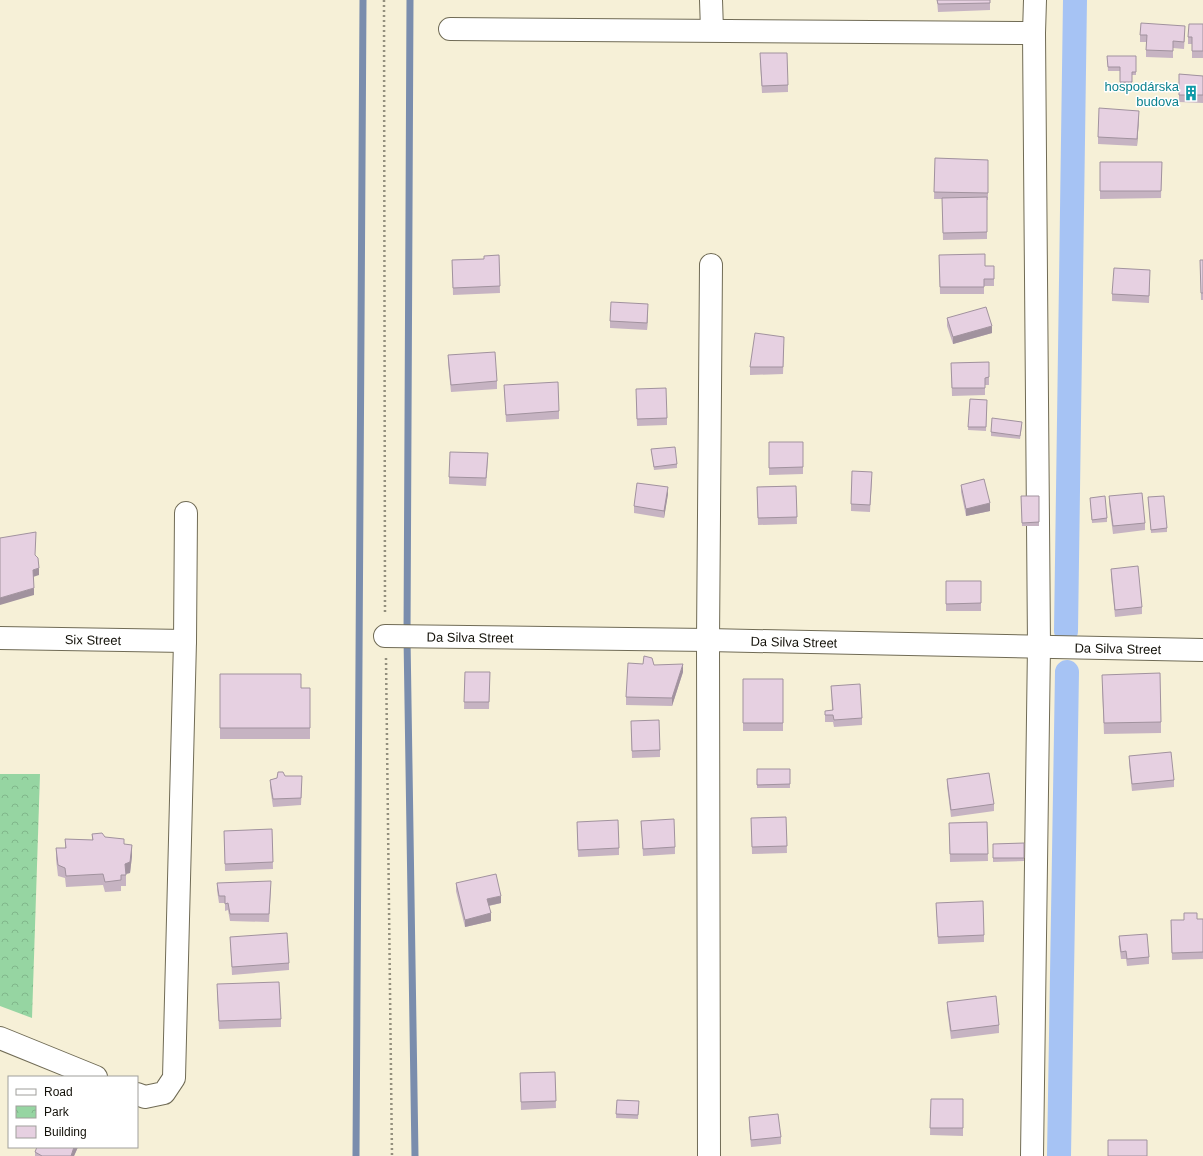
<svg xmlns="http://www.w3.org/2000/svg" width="1203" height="1156" font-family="Helvetica,sans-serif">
  <defs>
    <pattern id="park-crowns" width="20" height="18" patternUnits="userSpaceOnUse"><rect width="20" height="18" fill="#96d5a2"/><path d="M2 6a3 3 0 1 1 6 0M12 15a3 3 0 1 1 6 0" fill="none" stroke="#80b68a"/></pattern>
  </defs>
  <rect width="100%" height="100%" fill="#f6f0d7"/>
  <!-- park -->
  <path fill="url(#park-crowns)" d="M0,774H40L32,1018L0,1006Z"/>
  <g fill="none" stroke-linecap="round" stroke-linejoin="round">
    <!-- stream -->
    <path stroke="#7a8dad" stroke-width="7" d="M410,0L407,637L415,1156
      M356,1156L363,0"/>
    <!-- canal -->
    <path stroke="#a6c3f4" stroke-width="24" d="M1066,631L1075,0
      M1059,1156L1067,672"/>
    <!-- minor casing -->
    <g stroke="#706b55" stroke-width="24">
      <g id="minor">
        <path d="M711,0L712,30"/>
        <path d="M450,29L1034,33"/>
        <path id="s1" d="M385,636L708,640L1203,650"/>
        <path id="s2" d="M0,638L185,641"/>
        <path d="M0,1038L96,1077"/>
        <path d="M137,1094L145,1097L164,1093L174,1078L185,641L186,513"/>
        <path d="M709,1156L708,640L711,265"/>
        <path d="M1032,1156L1039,645L1034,33L1035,0"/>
      </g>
    </g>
    <!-- path -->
    <path stroke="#938f7d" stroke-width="2.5" stroke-dasharray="2 3" stroke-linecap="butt" d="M384,0L385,613
      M386,658L392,1156"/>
    <!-- minor -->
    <use href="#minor" stroke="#fff" stroke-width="22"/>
  </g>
  <!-- wall -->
  <path fill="#c6b3c2" d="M937,0H990V10L938,12Z
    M1203,24V58H1192V44H1188V37Z
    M1185,33L1184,49L1173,48V58L1146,57V42H1140V35Z
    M1107,56H1136V75H1132V85L1120,86V71H1108Z
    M760,61L788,85V92L762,93Z
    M1179,74L1203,76V103L1179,102Z
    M1139,118L1137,146L1098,144V137Z
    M935,158L988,160V200H987V239L943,240L942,199H934Z
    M1100,162H1162L1161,198L1100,199Z
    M499,255L500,293L453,295L452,260L484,259Z
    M939,255L985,266H994V286H984V294H940Z
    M1200,260H1203V300H1201Z
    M1150,277L1149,303L1112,301V294Z
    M648,311L647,330L610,328V321Z
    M947,318L992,333L953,344L947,326Z
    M784,344L783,374L750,375V367Z
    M448,355L497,381V389L451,392L448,363Z
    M989,362V385H985V395L952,396L951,363Z
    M504,385L559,411V419L506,422Z
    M636,396L667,418V425L637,426Z
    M970,399L987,400L986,431L968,430Z
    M1022,426L1020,439L991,436V432Z
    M769,442H803V474L769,475Z
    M651,449L677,464V468L654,470Z
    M488,460L486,486L449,484V477Z
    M872,479L870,512L851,511V504Z
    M961,485L990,511L966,516L961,492Z
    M796,486L797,524L758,525L757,487Z
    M668,494L664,518L634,513V506Z
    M1021,496H1039V526H1022Z
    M1109,496L1145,523V530L1113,534L1109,503Z
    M1148,497L1167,528V532L1151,533Z
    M1090,498L1107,518V522L1092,523Z
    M1111,569L1142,607V614L1115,617L1111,576Z
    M946,581H981V611H946Z
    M643,664L654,665L683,672L672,706L626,705V697Z
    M465,672H490L489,709H464Z
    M220,674L301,688H310V739H220Z
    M743,679H783V731H743Z
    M1102,685L1161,722V733L1104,734Z
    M831,686L862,718V725L834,727L833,722H825V711L832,710Z
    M631,728L660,750V757L632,758Z
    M1129,756L1174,780V787L1132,791L1129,763Z
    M757,769H790V788H757Z
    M285,776L302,784L301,805L273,807L270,787V780Z
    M947,779L994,804V811L951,817L947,786Z
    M786,817L787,853L752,854L751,818Z
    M641,821L675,847V854L643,856Z
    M577,822L619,848V855L578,857Z
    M987,822L988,861L950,862L949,823Z
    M272,829L273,869L225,871L224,831Z
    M92,834L105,837L124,844L132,856L130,873L126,874V886H121V891L105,892L103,885L66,887L65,878L58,876L56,859V848H65V839L92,840Z
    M1024,843V861L993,862V844Z
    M217,883L271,888L269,922L230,921L228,910L225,911V903H219L217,890Z
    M456,883L501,903L489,906L491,921L465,927L456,891Z
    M936,903L984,935V942L938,944Z
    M1184,913L1197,919H1203V959L1172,960L1171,920H1184Z
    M1119,936L1149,957V964L1127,966L1126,959H1121L1119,944Z
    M230,937L289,963V970L232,975Z
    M217,991L281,1019V1027L219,1029Z
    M947,1002L999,1025V1033L951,1039L947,1009Z
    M555,1072L556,1108L521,1110L520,1073Z
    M931,1099H963V1136L930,1135Z
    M617,1100L639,1105L638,1119L616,1118Z
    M749,1117L781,1137V1144L751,1147L749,1125Z
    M37,1147H78L74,1156H35V1152Z"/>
  <!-- shaded-wall -->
  <path fill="#a1929e" d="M1139,111V118L1137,146V139Z
    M648,304V311L647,330V323Z
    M992,326V333L953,344V337Z
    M668,487V494L664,518V511Z
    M990,503V511L966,516V509Z
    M39,568V575L33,577V570Z
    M34,588V595L0,605V598Z
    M683,664V672L672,706V698Z
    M132,845V856L130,873L125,874V864Z
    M501,896V903L487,906V899Z
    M491,913V921L465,927V920Z
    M74,1147H78L74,1156H71Z"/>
  <!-- building -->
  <path fill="#e6d0e1" stroke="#a1929e" d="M937,0H990V3L938,4Z
    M1141,23L1185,26L1184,42L1173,41V51L1146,50L1147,35H1140Z
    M1189,24H1203V51H1192V37H1188Z
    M760,53H787L788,85L762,86Z
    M1107,56H1136V72H1132V82H1120V67H1108Z
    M1179,74L1203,76V95H1179Z
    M1099,108L1139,111L1137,139L1098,137Z
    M935,158L988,160V193L934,192Z
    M1100,162H1162L1161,191H1100Z
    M987,197V232L943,233L942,198Z
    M985,254V266H994V279H984V287H940L939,255Z
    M499,255L500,286L453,288L452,260L484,259V256Z
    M1200,260H1203V293H1201Z
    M1114,268L1150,270L1149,296L1112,294Z
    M611,302L648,304L647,323L610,321Z
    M986,307L992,326L953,337L947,318Z
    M755,333L784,337L783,367H750Z
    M495,352L497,381L451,385L448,355Z
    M989,362V377L985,378V388H952L951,363Z
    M558,382L559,411L506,415L504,385Z
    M666,388L667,418L637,419L636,389Z
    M970,399L987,400L986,427H968Z
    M992,418L1022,422L1020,436L991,432Z
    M769,442H803V467L769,468Z
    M675,447L677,464L654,467L651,449Z
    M450,452L488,453L486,478L449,477Z
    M852,471L872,472L870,505L851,504Z
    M984,479L990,503L966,509L961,485Z
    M637,483L668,487L664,511L634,506Z
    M796,486L797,517L758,518L757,487Z
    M1142,493L1145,523L1113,526L1109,496Z
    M1021,496H1039V522L1022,523Z
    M1105,496L1107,518L1092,520L1090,498Z
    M1164,496L1167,528L1151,530L1148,497Z
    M36,532L35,555L38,558L39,568L33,570L34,588L0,598V538Z
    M1138,566L1142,607L1115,610L1111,569Z
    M946,581H981V603L946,604Z
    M644,656L652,658L654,665L683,664L672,698L626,697L628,663L643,664Z
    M465,672H490L489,702H464Z
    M1160,673L1161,722L1104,723L1102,675Z
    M220,674H301V688H310V728H220Z
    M743,679H783V723H743Z
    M860,684L862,718L834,720L833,715H825V711L833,710L831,686Z
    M659,720L660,750L632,751L631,721Z
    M1171,752L1174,780L1132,784L1129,756Z
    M757,769H790V784L757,785Z
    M278,772H283L285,776H302L301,798L273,799L270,780L277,778Z
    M989,773L994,804L951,810L947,779Z
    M786,817L787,846L752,847L751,818Z
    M674,819L675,847L643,849L641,821Z
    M618,820L619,848L578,850L577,822Z
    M987,822L988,854H950L949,823Z
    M272,829L273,862L225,864L224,831Z
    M102,833L105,837L124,839V844L132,845L130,862L125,864L126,875H121V880L105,882L103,874L66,876L65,868L58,865L56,848H66L65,839L93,840L92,834Z
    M1024,843V858H993V844Z
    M496,874L501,896L487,899L491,913L465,920L456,883Z
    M271,881L269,914H230L228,903L225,904V896H219L217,883Z
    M983,901L984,935L938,937L936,903Z
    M1184,913H1197V919H1203V952L1172,953L1171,920H1184Z
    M287,933L289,963L232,967L230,937Z
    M1147,934L1149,957L1127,959L1126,951L1121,952L1119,936Z
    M279,982L281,1019L219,1021L217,984Z
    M996,996L999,1025L951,1031L947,1002Z
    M555,1072L556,1101L521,1102L520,1073Z
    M931,1099H963V1128H930Z
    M617,1100L639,1101L638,1115L616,1114Z
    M778,1114L781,1137L751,1140L749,1117Z
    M1108,1140H1147V1156H1108Z
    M37,1147H74L71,1156H42L35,1152Z"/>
  <!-- icons -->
  <defs>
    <g id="building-bare" transform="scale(1.2)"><path d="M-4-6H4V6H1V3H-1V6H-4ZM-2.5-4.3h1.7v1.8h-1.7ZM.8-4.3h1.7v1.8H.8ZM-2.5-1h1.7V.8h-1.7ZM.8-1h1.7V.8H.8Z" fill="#0f9aa8" stroke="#fff" stroke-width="2.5" paint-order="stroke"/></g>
  </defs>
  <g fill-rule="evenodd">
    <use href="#building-bare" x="1191" y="93"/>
  </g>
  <g text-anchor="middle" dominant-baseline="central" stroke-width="3" stroke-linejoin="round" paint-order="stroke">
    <!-- culture labels -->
    <g font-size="13" fill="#0d838f" stroke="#fff" text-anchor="end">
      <text x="1179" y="86">hospodárska<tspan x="1179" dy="15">budova</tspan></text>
    </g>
    <!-- street labels -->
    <g font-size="13" fill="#121008" stroke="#fff">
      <text stroke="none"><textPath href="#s1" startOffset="85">Da Silva Street</textPath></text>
      <text stroke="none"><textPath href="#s2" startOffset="93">Six Street</textPath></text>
      <text stroke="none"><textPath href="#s1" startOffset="409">Da Silva Street</textPath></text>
      <text stroke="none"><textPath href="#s1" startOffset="733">Da Silva Street</textPath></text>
    </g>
  </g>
  <!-- legend -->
  <rect x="8" y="1076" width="130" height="72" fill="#ffffff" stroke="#a09f9c"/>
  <rect x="16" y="1089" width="20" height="6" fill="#ffffff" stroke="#a09f9c"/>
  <text x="44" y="1096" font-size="12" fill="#121008">Road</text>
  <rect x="16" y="1106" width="20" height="12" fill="url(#park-crowns)" stroke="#a09f9c"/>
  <text x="44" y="1116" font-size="12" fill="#121008">Park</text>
  <rect x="16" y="1126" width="20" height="12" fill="#e6d0e1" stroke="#a09f9c"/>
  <text x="44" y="1136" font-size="12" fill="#121008">Building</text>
</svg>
